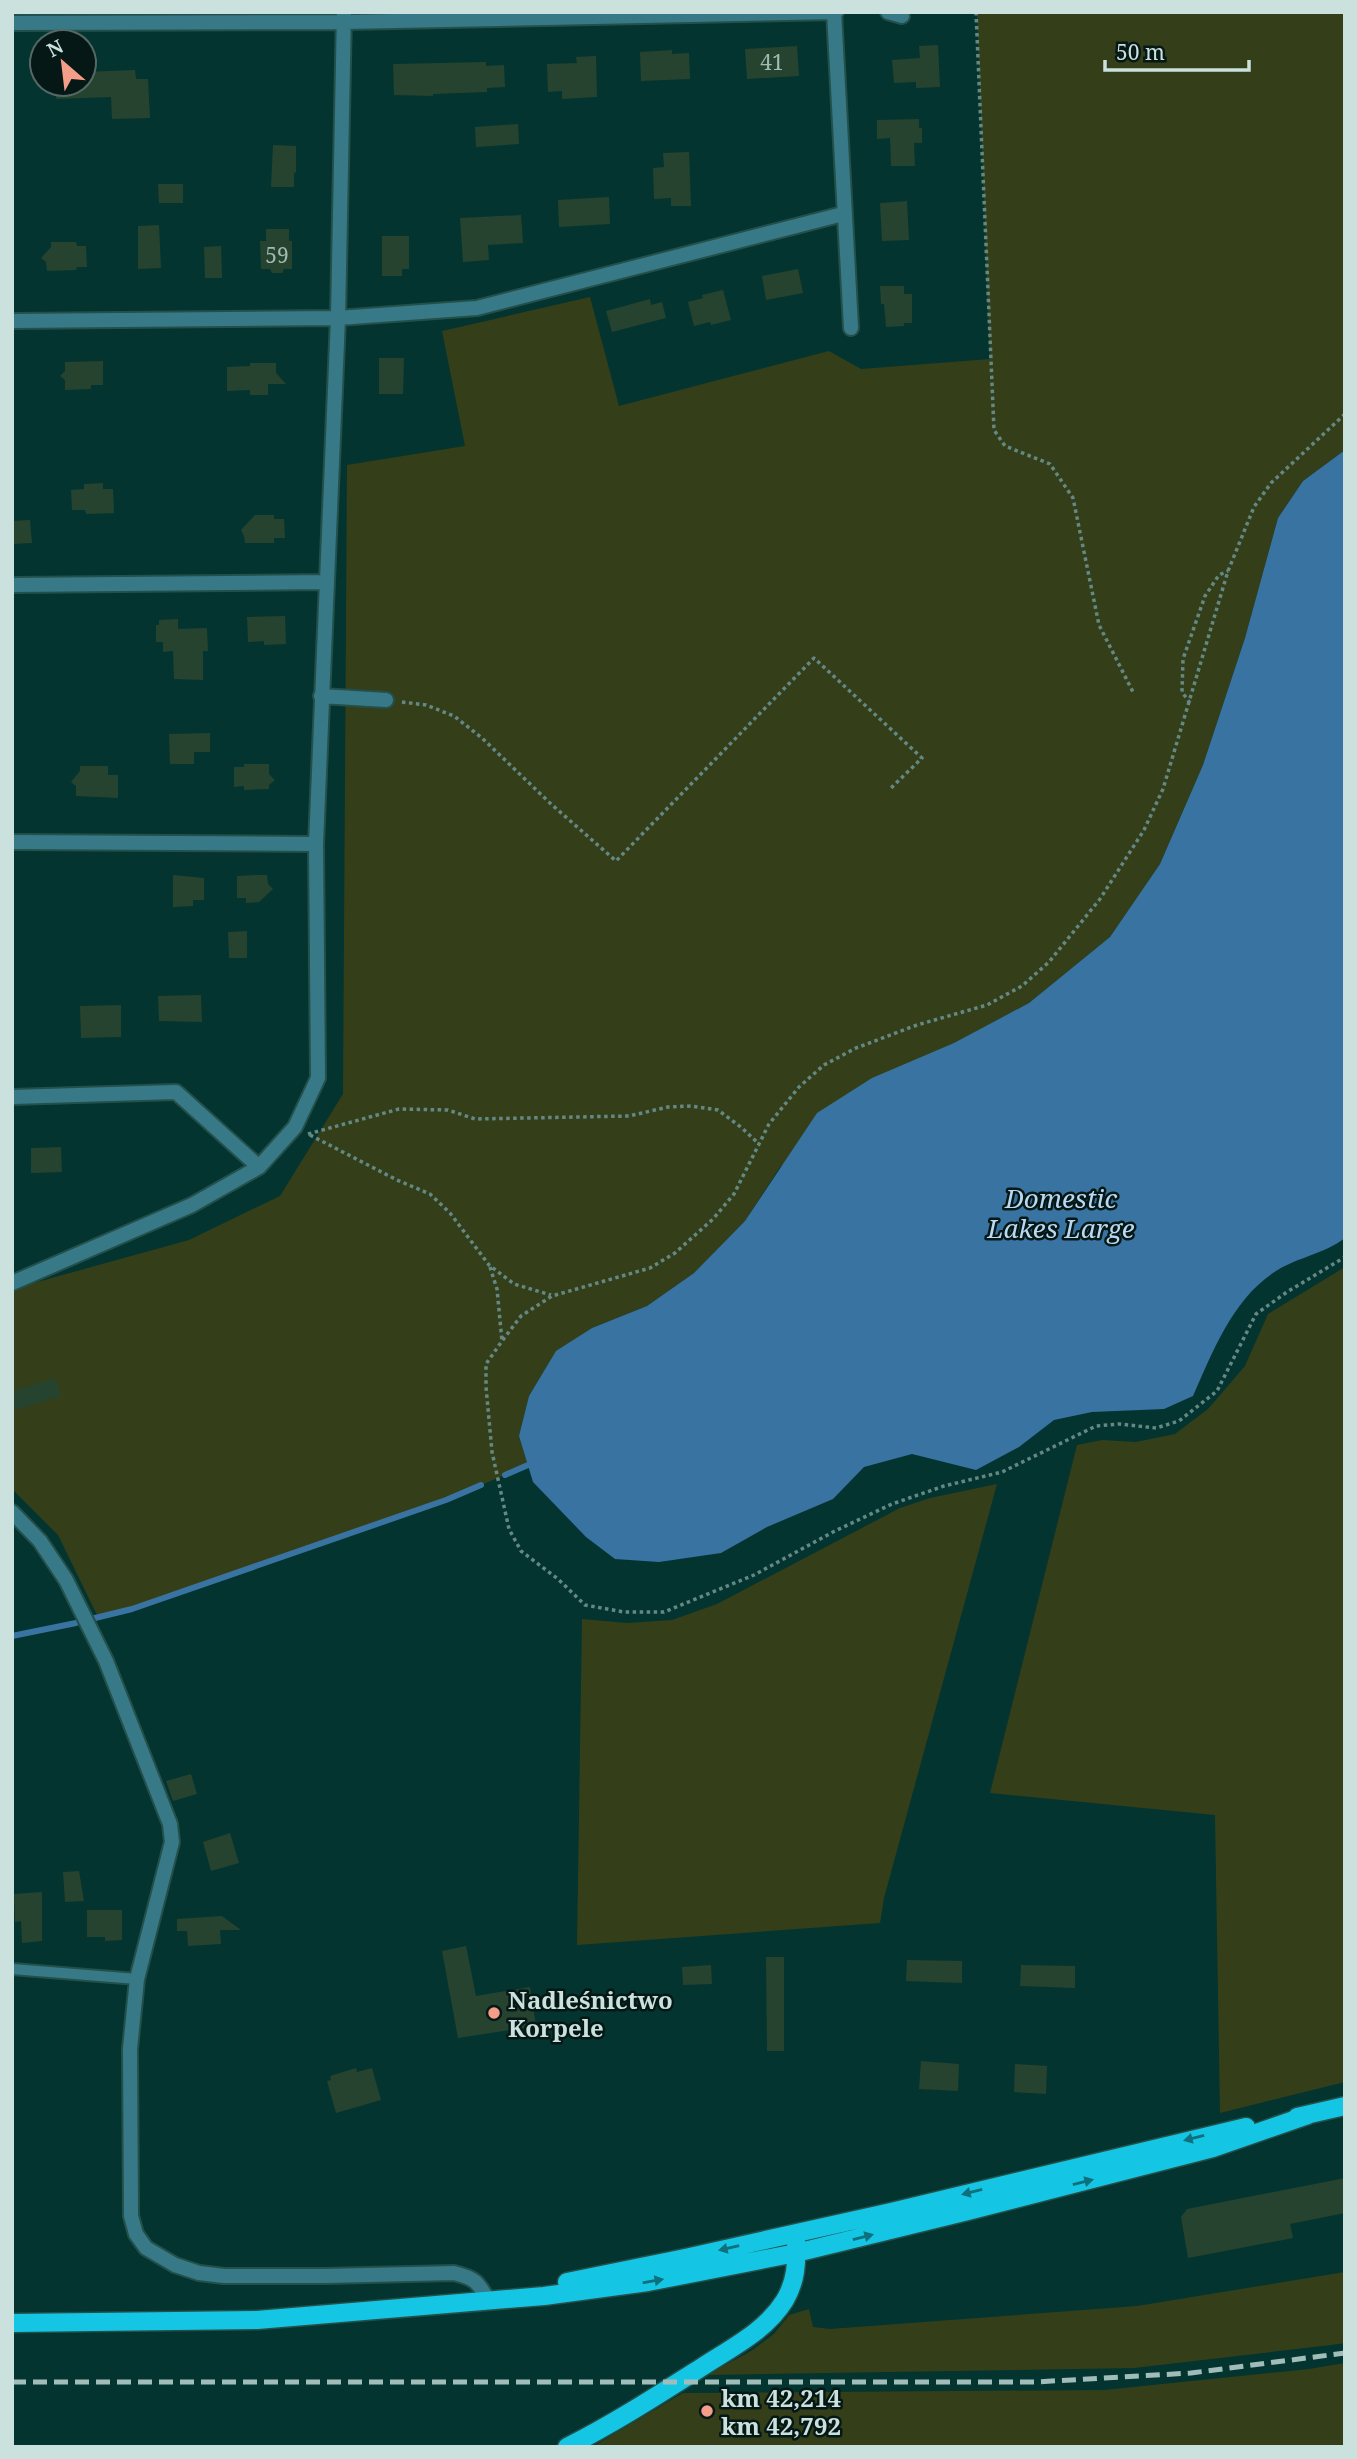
<svg xmlns="http://www.w3.org/2000/svg" width="1357" height="2459" font-family="'Noto Serif',serif">
  <rect width="100%" height="100%" fill="#04342f"/>
  <!-- green -->
  <path fill="#343f1a" d="M977,12H1345V450L1303,481L1278,518L1245,638L1203,765L1160,864L1110,937L1029,1003L955,1043L780,1167L745,1221L694,1273L647,1306L592,1328L556,1352L529,1396L519,1436L528,1465L446,1500L132,1609L98,1617L58,1535L12,1489V1289L189,1240L280,1196L343,1094L347,465L465,446L442,331L590,297L619,406L829,351L861,369L990,359Z
    M1345,1267V2082L1220,2113L1215,1815L990,1793L1077,1445L1102,1440L1136,1442L1175,1434L1208,1409L1245,1366L1268,1314Z
    M997,1484L884,1898L880,1923L577,1945L582,1619L627,1623L672,1620L717,1604L900,1508L930,1498Z
    M1345,2272V2343L1331,2345L1134,2368L707,2375L751,2351L774,2334L789,2315L809,2309L813,2327L830,2329L1137,2306Z
    M1345,2363V2447H592L683,2393L1104,2390L1309,2369Z"/>
  <!-- water -->
  <path fill="#3973a1" d="M1345,450V1238C1324,1254 1298,1257 1276,1271C1233,1298 1213,1351 1193,1396L1164,1409L1092,1412L1054,1420L1019,1447L976,1470L912,1454L864,1467L833,1499L767,1527L721,1553L659,1562L615,1559L586,1537L533,1482L519,1436L529,1396L556,1351L592,1328L647,1306L694,1273L745,1221L817,1113L872,1078L954,1043L1029,1003L1110,937L1160,864L1203,765L1245,638L1278,518L1303,481Z"/>
  <g fill="none" stroke-linecap="round" stroke-linejoin="round">
    <!-- stream -->
    <path stroke="#3973a1" stroke-width="6" d="M505,1475L528,1465
      M91,1619L132,1609L446,1500L481,1485
      M12,1636L76,1623"/>
  </g>
  <!-- building -->
  <path fill="#264330" d="M938,45L940,87L916,88V82L894,83L892,60L920,58L919,46Z
    M797,46L799,76L747,79L745,49Z
    M672,50V54L689,53L690,79L641,81L640,52Z
    M596,56L597,97L562,99V91L548,92L547,64L577,63L576,57Z
    M486,62V66L504,65L505,87L487,88V92L433,94V96L394,95L393,64Z
    M135,70L136,79H148L150,118L112,119L111,97L56,99L57,84H84V72Z
    M919,119V128H922V143H914L915,166H891L890,138L877,139V120Z
    M518,124L519,144L476,147L475,127Z
    M273,145L296,146V173L294,172V187H271Z
    M689,152L691,206H671V198L654,199L653,168L664,167L663,153Z
    M158,184H183V203H159Z
    M609,197L610,224L559,227L558,200Z
    M907,201L909,240L882,241L880,203Z
    M521,215L523,243L488,245L489,260L463,262L460,218Z
    M159,225L161,268L138,269V226Z
    M266,229H289V241H292V269H284L282,273H272L270,269H261L260,241H266Z
    M382,236H409V269H402V276H382Z
    M51,242H76L77,246H86L87,267H77L76,270L47,271L46,262L41,258L51,247Z
    M221,246L222,278H205L204,247Z
    M798,269L803,293L766,300L762,276Z
    M880,286H904V294H912V323H904V326L886,327L884,304H881Z
    M723,290L731,320L711,325L710,322L694,326L688,302L703,298L702,295Z
    M650,299L651,305L662,302L666,318L612,332L606,311Z
    M379,358H404L403,394H379Z
    M103,361V385H91V389L65,390V380L60,376L65,371V362Z
    M250,363H276V373L286,384H268V395H250V390L227,391V367L250,366Z
    M103,483V489H113L114,513L86,514L85,510H72L71,490L84,489V484Z
    M255,515H274V519H284L285,538H274V543H245L244,536L241,530Z
    M30,520L32,543L12,544V521Z
    M285,616L286,644L264,645V641L248,642L247,617Z
    M178,619V629L207,628L208,651H203V680L174,679L173,651L163,652V642H156V625H159V620Z
    M210,733V752H194V764H170L169,734Z
    M244,764H269V774L275,780L269,785V789L244,790V786L234,787V767H244Z
    M80,766H108V775H118V798L76,796V786L71,782L80,771Z
    M173,875L204,878V900H193V906L173,907Z
    M256,875H267L268,884L273,889L259,902L246,903V898H237V876Z
    M247,931V958H229L228,932Z
    M201,995L202,1022L159,1021L158,996Z
    M121,1005V1037L81,1038L80,1006Z
    M61,1147L62,1172L31,1173V1148Z
    M55,1378L61,1396L12,1411V1391Z
    M191,1774L197,1794L173,1801L166,1781Z
    M230,1833L239,1863L211,1871L203,1842Z
    M79,1871L84,1901L65,1902L63,1872Z
    M42,1892V1941L22,1943L21,1921L15,1922L14,1894Z
    M87,1910H122V1940L105,1941V1937H87Z
    M222,1916L241,1930H220L221,1944L188,1946L187,1931H177V1919Z
    M466,1946L476,1996L530,1987L536,2026L458,2038L442,1951Z
    M766,1957H784V2051H767Z
    M907,1960L962,1961V1983L906,1981Z
    M711,1965L712,1984L683,1985L682,1967Z
    M1021,1965L1075,1966V1988L1020,1986Z
    M921,2061L959,2064L958,2091L919,2089Z
    M1015,2064L1047,2066L1046,2094L1014,2092Z
    M356,2068L357,2072L372,2068L381,2100L336,2113L327,2081L331,2080L330,2076Z
    M1345,2178V2213L1290,2224L1293,2238L1188,2258L1181,2217L1187,2209Z"/>
  <g fill="none" stroke-linecap="round" stroke-linejoin="round">
    <!-- service casing -->
    <g stroke="#24504b" stroke-width="14">
      <path id="service" d="M12,1969L137,1979"/>
    </g>
    <!-- minor casing -->
    <g stroke="#24504b" stroke-width="18">
      <path id="minor" d="M834,12L851,328
        M888,12L902,16
        M12,23L344,22L836,12
        M12,321L338,318L477,308L843,214
        M12,585L326,582
        M321,696L386,700
        M12,842L316,844
        M12,1097L176,1092L259,1167
        M12,1283L192,1205L259,1167L295,1127L318,1078L316,844L338,318L344,12
        M12,1512L40,1541L66,1580L106,1661L170,1824L172,1842L137,1979L130,2049L131,2216L136,2234L146,2248L175,2265L199,2273L224,2276H324L454,2273C475,2278 478,2282 488,2300"/>
    </g>
    <!-- primary casing -->
    <g stroke="#24504b" stroke-width="21">
      <path id="primary" d="M1297,2117L1345,2106
        M567,2282L685,2258L891,2212L1246,2127
        M12,2323L257,2320L544,2296L648,2282L796,2253L964,2212L1213,2148L1308,2115
        M567,2447C613,2424 658,2395 702,2367C731,2348 766,2331 785,2300C796,2281 797,2263 796,2242"/>
    </g>
    <!-- path -->
    <path stroke="#648884" stroke-width="3.5" stroke-dasharray="3.5 3.5" stroke-linecap="butt" d="M976,12L994,430L1005,446L1050,464L1073,498L1099,625L1134,694
      M1345,414L1271,483L1254,507L1228,571L1163,789L1144,830L1100,899L1049,962L1022,986L987,1005L917,1025L856,1048L824,1065L799,1087L769,1124L734,1194L713,1219L675,1253L650,1268L552,1296L521,1316L502,1341L486,1364V1387L492,1452L509,1529L521,1551L558,1579L585,1605L624,1612H664L754,1575L833,1532L892,1504L944,1486L1002,1472L1096,1426L1119,1424L1156,1428L1179,1421L1217,1391L1256,1314L1287,1292L1345,1257
      M402,702L426,705L454,716L482,738L551,804L616,861L814,658L922,758L890,789
      M1190,703L1182,692L1183,659L1205,596L1219,575L1228,571
      M308,1134L399,1109L448,1110L475,1119L629,1116L668,1107L691,1106L718,1110L742,1128L760,1145
      M310,1135L397,1180L430,1194L450,1213L489,1265L514,1284L551,1295
      M490,1267L497,1289L502,1341"/>
    <!-- service -->
    <use href="#service" stroke="#387988" stroke-width="10"/>
    <!-- minor -->
    <use href="#minor" stroke="#387988" stroke-width="14"/>
    <!-- primary -->
    <use href="#primary" stroke="#15c6e4" stroke-width="18"/>
    <!-- rail -->
    <path stroke="#a1bdb9" stroke-width="5" stroke-dasharray="14 7" stroke-linecap="butt" d="M12,2382H1035L1191,2373L1345,2353"/>
  </g>
  <!-- one-way arrows -->
  <defs><path id="oneway-solid" d="M-6-.8H1V-3.2L6.5 0L1 3.2V.8H-6Z" transform="scale(1.75)"/></defs>
  <g fill="#0e6f7d">
    <use href="#oneway-solid" transform="translate(1194 2138) rotate(166)"/>
    <use href="#oneway-solid" transform="translate(1083 2182) rotate(-14)"/>
    <use href="#oneway-solid" transform="translate(972 2192) rotate(166)"/>
    <use href="#oneway-solid" transform="translate(863 2237) rotate(-14)"/>
    <use href="#oneway-solid" transform="translate(729 2248) rotate(167)"/>
    <use href="#oneway-solid" transform="translate(653 2281) rotate(-10)"/>
  </g>
  <!-- markers -->
  <g fill="#f49e8a" stroke="#061816" stroke-width="2.5">
    <circle cx="494" cy="2013" r="7"/>
    <circle cx="707" cy="2411" r="7"/>
  </g>
  <g text-anchor="middle" dominant-baseline="central" stroke-width="5" stroke-linejoin="round" paint-order="stroke">
    <!-- number labels -->
    <g font-size="21" fill="#a1bab2">
      <text x="772" y="62">41</text>
      <text x="277" y="255">59</text>
    </g>
    <!-- poi labels -->
    <g font-size="24" font-weight="bold" fill="#cae1dd" stroke="#061816" text-anchor="start">
      <text x="508" y="1999">Nadleśnictwo<tspan x="508" dy="28">Korpele</tspan></text>
      <text x="721" y="2397">km 42,214<tspan x="721" dy="28">km 42,792</tspan></text>
    </g>
    <!-- water labels -->
    <g font-size="26" font-style="italic" fill="#b9d8f3" stroke="#061816">
      <text x="1061" y="1198">Domestic<tspan x="1061" dy="30">Lakes Large</tspan></text>
    </g>
  </g>
  <!-- border -->
  <rect width="1357" height="2459" fill="none" stroke="#cae1dd" stroke-width="28"/>
  <!-- north arrow -->
  <g transform="translate(63 63) rotate(332)"><circle r="33" fill="#061816" stroke="#546866" stroke-width="2"/>
  <path d="M0-5L12 26L0 18L-12 26Z" fill="#f49e8a"/>
  <text y="-10" font-size="19" font-weight="bold" text-anchor="middle" fill="#cae1dd">N</text>
  </g>
  <!-- scale -->
  <path d="M1105 60v10h144v-10" fill="none" stroke="#cae1dd" stroke-width="3.5"/>
  <text x="1116" y="60" font-size="21" fill="#cae1dd" stroke="#061816" stroke-width="5" paint-order="stroke">50 m</text>
</svg>
